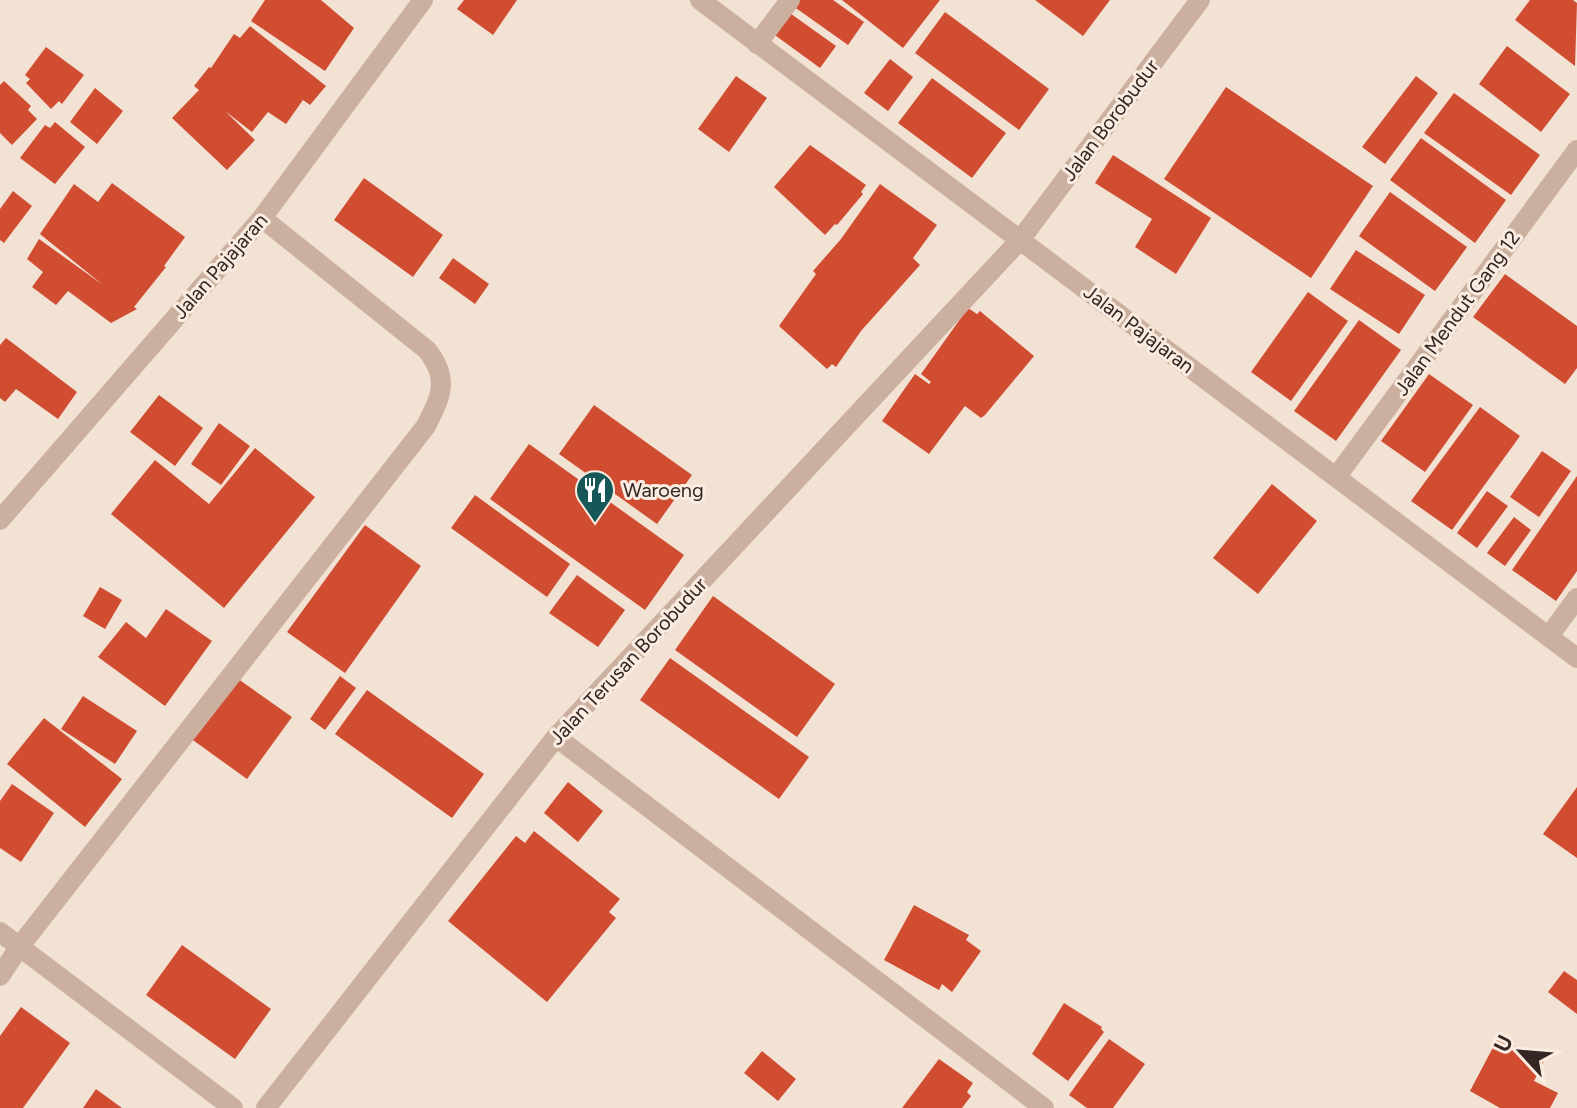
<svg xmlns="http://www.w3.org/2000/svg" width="1577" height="1108" font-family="Figtree,sans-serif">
  <rect width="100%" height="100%" fill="#f2e2d3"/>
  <!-- building -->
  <path fill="#d14d32" d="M265,0H321L354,28L325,71L251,21Z
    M464,0H517L493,35L457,9Z
    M797,0H833L864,22L848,45L793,6Z
    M842,0H940L903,48Z
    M1035,0H1110L1083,36Z
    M1530,0H1573L1577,3L1575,66L1515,20Z
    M787,11L836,46L820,68L772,33Z
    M945,12L1049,89L1019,130L915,53Z
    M250,26L326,86L310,105L303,100L286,124L268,112L252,132L225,111L255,140L227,170L172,118L199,90L194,86L209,67L211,68L234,34L240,38Z
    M1507,46L1570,94L1541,132L1479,84Z
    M46,47L84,75L62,104L59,101L51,109L26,83L30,79L25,75Z
    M890,59L913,77L888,111L864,93Z
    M736,76L767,98L729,152L698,129Z
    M1416,76L1438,93L1385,164L1362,147Z
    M932,78L1006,133L972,178L898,123Z
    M4,81L31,106L28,110L37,119L12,145L0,133V85Z
    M1226,87L1373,186L1311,278L1164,179Z
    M95,88L123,111L97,144L70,122Z
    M1454,93L1540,155L1511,195L1424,133Z
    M55,122L85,147L55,184L20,158L45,125L50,128Z
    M1421,138L1506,200L1475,243L1390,180Z
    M810,145L866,185L861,192L863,194L837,225L835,224L825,235L774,187Z
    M1113,155L1211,218L1176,274L1135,247L1152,219L1095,183Z
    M364,178L443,235L413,277L334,220Z
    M112,183L185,237L164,266L166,267L134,307L137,309L111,323L68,291L56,305L32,287L43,272L27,259L39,239L103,285L40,234L74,184L98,202Z
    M880,184L937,225L913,258L920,265L861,331L836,367L832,364L827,369L779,326L816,274L813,271L841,239Z
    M13,191L32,206L4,243L0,240V209Z
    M1390,192L1467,247L1435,291L1359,236Z
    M1356,250L1425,295L1399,334L1330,289Z
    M453,258L489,284L475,304L439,278Z
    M1505,274L1577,326V368L1565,384L1473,317Z
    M1308,292L1348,321L1291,401L1251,372Z
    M968,308L977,314L980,311L1034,356L985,415L981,418L965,406L929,454L882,421L915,374L929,384L931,382L921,374Z
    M1359,320L1401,350L1336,441L1294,411Z
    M6,338L77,392L58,419L16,389L5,402L0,398V345Z
    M1429,374L1473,405L1425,472L1381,441Z
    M159,395L203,428L175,466L130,432Z
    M594,405L692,475L657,524L559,454Z
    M1480,407L1520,436L1452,530L1411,501Z
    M219,423L250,446L221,485L191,464Z
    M529,444L684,555L645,610L490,499Z
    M255,448L315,497L224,608L111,514L155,460L209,504Z
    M1542,451L1571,471L1539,517L1510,497Z
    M1577,476V571L1556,601L1512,570Z
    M1272,484L1317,521L1258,594L1213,558Z
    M1487,491L1508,506L1477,548L1457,533Z
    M475,495L570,564L547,597L451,528Z
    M1514,517L1531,530L1505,566L1487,553Z
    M365,525L421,566L345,673L287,632Z
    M577,575L625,610L598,647L549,613Z
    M100,587L122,600L105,629L83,616Z
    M713,596L835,684L797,737L675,650Z
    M166,609L212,641L165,706L98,657L126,622L146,638Z
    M670,658L809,757L779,799L640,700Z
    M234,676L292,717L247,779L190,738Z
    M340,676L356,688L325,730L310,719Z
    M367,690L484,774L452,818L335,734Z
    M83,696L137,731L115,764L61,729Z
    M44,718L122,779L85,827L7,764Z
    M568,782L603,811L578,842L544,813Z
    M12,784L54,813L21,862L0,848V801Z
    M1577,787V858L1543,834Z
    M534,831L620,899L609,912L616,918L547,1002L448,921L516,836L525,843Z
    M914,905L969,935L966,940L981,951L952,992L942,984L939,990L884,960Z
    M182,945L271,1009L235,1059L146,995Z
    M1564,971L1577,980V1014L1548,992Z
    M1064,1003L1102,1027L1101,1029L1104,1032L1068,1081L1032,1054Z
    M21,1007L70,1043L23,1108H0V1036Z
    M1498,1038L1544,1061L1534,1081L1558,1093L1550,1108H1500L1470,1091Z
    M1109,1039L1145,1064L1113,1108H1087L1069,1095Z
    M762,1051L796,1079L778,1101L744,1073Z
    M939,1059L973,1083L967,1092L971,1096L962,1108H902Z
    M96,1089L122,1108H83Z"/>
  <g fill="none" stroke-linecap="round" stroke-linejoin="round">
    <!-- minor -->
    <path stroke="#cbb09f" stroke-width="20" d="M700,0L1577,658
      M757,44L790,0
      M1337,476L1577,150
      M0,520L262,218L423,0
      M1549,636L1577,598
      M556,737L1044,1108
      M0,932L233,1108
      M0,976L20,946L426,426C441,396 450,379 427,350L262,218
      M266,1108L556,737L1020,240L1200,0"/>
  </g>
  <!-- icons -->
  <defs>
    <g id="restaurant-pin" transform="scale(2)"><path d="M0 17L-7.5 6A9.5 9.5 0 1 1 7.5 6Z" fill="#165858" stroke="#faece0"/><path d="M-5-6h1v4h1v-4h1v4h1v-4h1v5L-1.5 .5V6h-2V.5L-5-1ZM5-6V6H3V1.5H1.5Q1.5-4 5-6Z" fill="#fff"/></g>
  </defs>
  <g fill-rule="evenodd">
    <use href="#restaurant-pin" x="595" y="490"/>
  </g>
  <g text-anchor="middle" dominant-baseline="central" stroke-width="6" stroke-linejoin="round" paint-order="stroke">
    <!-- street labels -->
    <g font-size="20" fill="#342723" stroke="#faece0">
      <text transform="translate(1110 120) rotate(-53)">Jalan Borobudur</text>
      <text transform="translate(220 266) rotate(-49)">Jalan Pajajaran</text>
      <text transform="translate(1457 313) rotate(-54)">Jalan Mendut Gang 12</text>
      <text transform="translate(1139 329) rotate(37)">Jalan Pajajaran</text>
      <text transform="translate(628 661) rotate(-47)">Jalan Terusan Borobudur</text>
    </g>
    <!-- poi labels -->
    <g font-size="20" fill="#342723" stroke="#faece0" text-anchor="start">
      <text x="623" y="490">Waroeng</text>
    </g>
  </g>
  <!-- north arrow -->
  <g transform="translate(1521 1052) rotate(296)" stroke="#faece0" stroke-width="6" paint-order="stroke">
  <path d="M0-6L14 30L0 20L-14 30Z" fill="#342723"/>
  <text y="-12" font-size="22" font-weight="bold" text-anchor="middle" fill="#342723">U</text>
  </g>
</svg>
